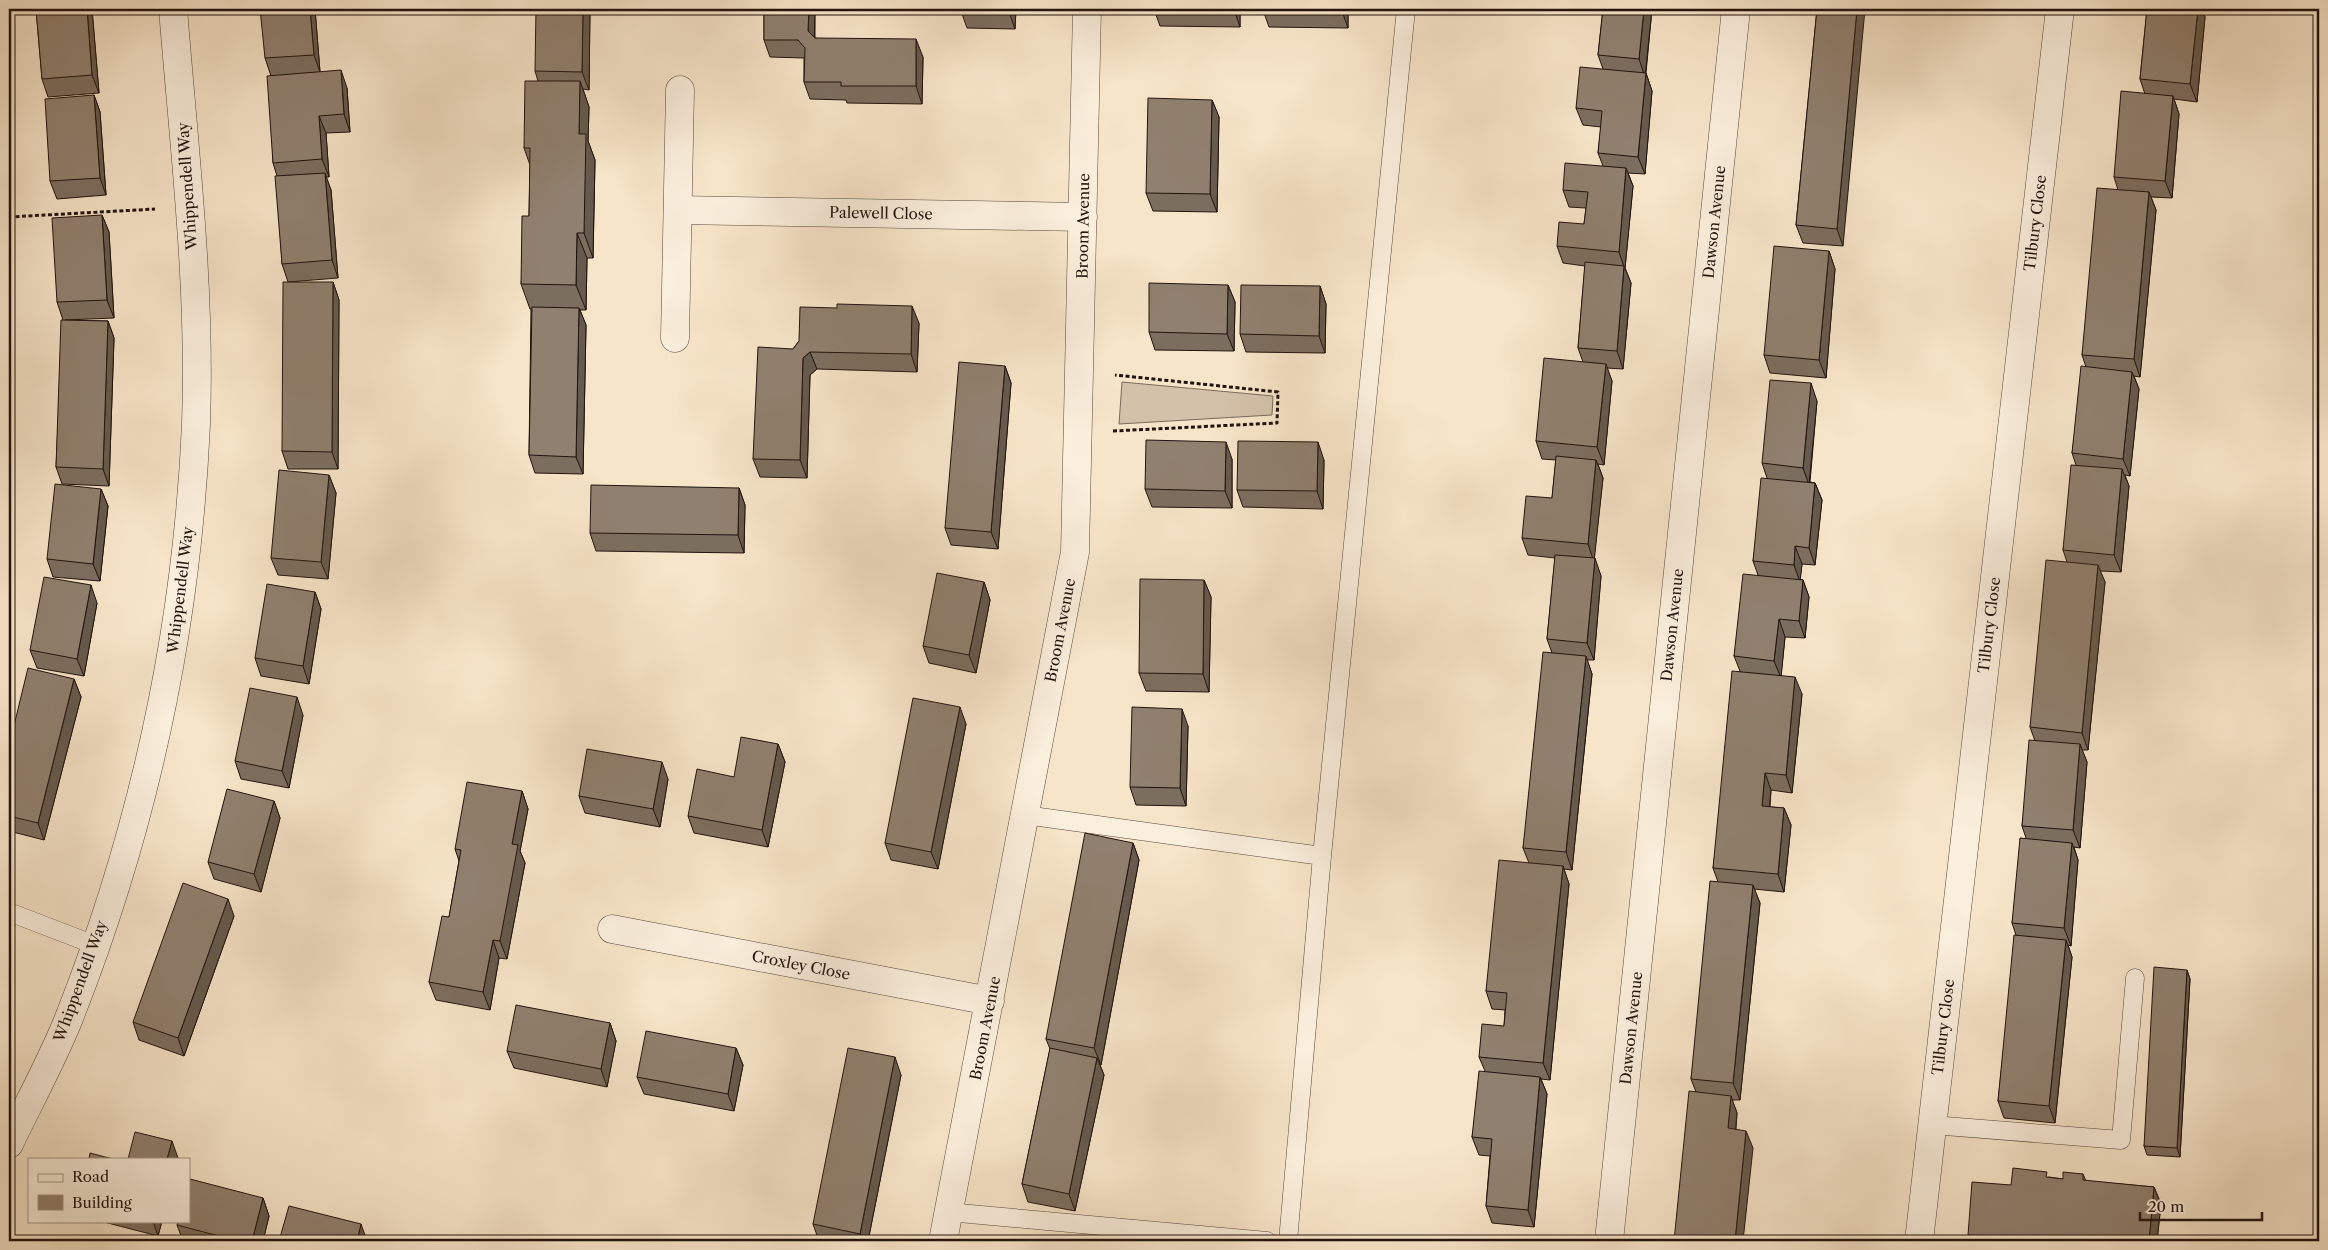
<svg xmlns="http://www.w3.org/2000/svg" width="2328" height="1250" font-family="'Libre Caslon Text',serif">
  <rect width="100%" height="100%" fill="#f7e5c9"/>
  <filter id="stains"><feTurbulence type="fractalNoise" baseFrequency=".004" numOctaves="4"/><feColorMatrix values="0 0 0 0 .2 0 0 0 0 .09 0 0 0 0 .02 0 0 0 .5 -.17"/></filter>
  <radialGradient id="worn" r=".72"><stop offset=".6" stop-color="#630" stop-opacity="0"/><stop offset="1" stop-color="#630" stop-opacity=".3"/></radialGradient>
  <!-- grass -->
  <path fill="#d3c1a9" stroke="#7a6a5b" d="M1122,382L1273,396L1272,415L1119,424Z"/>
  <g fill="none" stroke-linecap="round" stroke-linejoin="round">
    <!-- service casing -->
    <g stroke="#56483c" stroke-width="19">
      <path id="service" d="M1025,815L1322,856
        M9,912L95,945
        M1932,1125L2121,1140L2135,978
        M948,1212L1267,1241
        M1288,1241L1322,856L1406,9"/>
    </g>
    <!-- minor casing -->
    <g stroke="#56483c" stroke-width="29">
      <path id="minor" d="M678,210L1083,217
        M675,338L680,90
        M612,929L990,1001
        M9,1144C28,1104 50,1064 67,1023C143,832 187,629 196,424C201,286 184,147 173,9
        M943,1241L1075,552L1087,9
        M1609,1241L1736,9
        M1919,1241L2060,9"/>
    </g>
    <!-- path -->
    <path stroke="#21130d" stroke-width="3" stroke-dasharray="4 2.5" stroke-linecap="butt" d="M9,217L155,209
      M1113,431L1277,423L1278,392L1115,375"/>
    <!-- service -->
    <use href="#service" stroke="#faeedc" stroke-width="18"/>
    <!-- minor -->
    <use href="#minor" stroke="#faeedc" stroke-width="28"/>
  </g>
  <!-- wall -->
  <path fill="#7c6e5f" stroke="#21130d" d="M36,9H92L99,93L48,97L42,79Z
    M315,9L320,72L347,88L350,132L326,133L329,177H326L331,190L338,278L288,282L282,264L277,176L273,163L271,76L265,58Z
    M590,9L589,90L583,89L589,107L588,141L595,160L593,258H587L586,310H580L586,325L583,474L535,473L529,455L531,309H530L521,284L529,216L530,165L524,148L538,81L535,71Z
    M762,9H815V38L923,57L922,104L847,103L846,100L810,99L804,82V58L770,57L764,40V14Z
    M1016,9L1015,29L967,28L961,11Z
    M1154,9H1240V27L1160,26Z
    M1348,9V28L1269,27L1263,10Z
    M1603,9H1652L1646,73L1652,91L1645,174L1628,173L1633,186L1625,268L1631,283L1623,369L1607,368L1612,381L1604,465L1598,464L1603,478L1594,558L1601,576L1594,660H1587L1592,674L1572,870L1564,869L1569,884L1550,1080L1541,1079L1547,1094L1534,1227L1492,1223L1486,1206L1490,1156L1479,1155L1472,1137L1485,1071L1479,1057L1504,1026L1505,1010L1492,1009L1486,991L1529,863L1523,848L1552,653L1547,639L1555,558L1528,555L1522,538L1552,498L1556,460L1542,459L1536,441L1583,362L1578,348L1585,266L1563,263L1557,246L1584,224L1586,208L1569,207L1563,190L1603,166L1598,153L1601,127L1583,125L1576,108L1603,69L1598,55Z
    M1817,9L1843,246L1803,243L1796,225Z
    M2147,9H2202L2205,17L2197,102L2174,99L2179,114L2172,198L2151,197L2156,210L2140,377L2134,376L2139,389L2130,476L2125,475L2129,486L2121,572L2100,571L2105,582L2088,750H2082L2087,762L2080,848L2074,847L2078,860L2071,946L2068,945L2072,957L2055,1123L2004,1118L1998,1101L2016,935L2012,923L2026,838L2022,826L2035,741L2030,727L2067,562L2063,550L2076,465L2072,453L2086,367L2082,355L2118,190L2114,177L2145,94L2140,79Z
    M94,95L100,112L106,195L57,199L50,181Z
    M1212,100L1219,117L1217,212L1153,211L1146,193Z
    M102,215L109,232L114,318L65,320L108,321L114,338L109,486L62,484L56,467L63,320L57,302Z
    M1829,251L1835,269L1826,378L1770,373L1764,355Z
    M333,282L339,300L338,469H288L282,451Z
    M1228,285L1235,302L1234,351L1155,350L1149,332Z
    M1320,286L1326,304L1325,353L1246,352L1240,334Z
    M919,323L917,372L817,369L810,375L807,478L760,477L753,459L793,349L799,341Z
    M1005,366L1011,383L998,549L951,545L945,528Z
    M1817,401L1810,482L1815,483L1822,500L1815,565L1802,564L1800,579L1803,580L1809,597L1805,638L1785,637L1781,675L1802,694L1792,793L1771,790L1770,807L1784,808L1791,825L1784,892L1754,889L1760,903L1740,1100H1732L1737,1113L1736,1129L1753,1148L1696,1092L1691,1079L1718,882L1713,868L1740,671L1734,656L1758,575L1753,561L1767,478L1762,463Z
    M1232,459V508L1152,507L1145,489Z
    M1324,460L1323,509L1243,507L1237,490Z
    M329,475L336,493L328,579L278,575L271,558Z
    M739,488L745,505L744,553L596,551L590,533Z
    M101,489L108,506L100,581L53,577L47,559Z
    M1204,580L1211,597L1209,692L1146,691L1139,673Z
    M984,582L990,600L976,673L929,663L923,646Z
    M315,592L321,609L309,684L261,676L255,658Z
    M97,603L84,676L37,668L30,650Z
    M74,679L81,697L44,840L9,831V746Z
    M303,715L289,788L241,779L235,761Z
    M966,724L938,869L891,860L885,843Z
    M1188,726L1186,806L1136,805L1130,787Z
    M778,744L785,762L768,847L694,833L688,816L734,777Z
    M668,779L660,827L585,813L579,796Z
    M522,791L528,809L520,851L525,863L507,959L499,958L490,1010L436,1000L429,982L449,917L459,861L455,849Z
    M274,801L280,818L261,892L214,879L208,862Z
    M1133,843L1139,860L1101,1065H1100L1104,1075L1075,1211L1028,1202L1022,1184L1050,1049L1046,1039Z
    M234,916L184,1056L139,1040L133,1022Z
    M2187,970L2190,979L2180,1157L2147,1155L2144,1146Z
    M610,1023L616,1041L607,1087L514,1068L507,1051Z
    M736,1048L743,1065L734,1111L644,1094L637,1077Z
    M901,1075L868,1241H819L813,1224Z
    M2083,1174L2086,1181L2154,1187L2161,1204L2157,1241H1970L1968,1235L2011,1185L2049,1177L2063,1179Z
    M263,1198L269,1216L263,1241H183L177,1225Z
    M100,1221H162L158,1236Z"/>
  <!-- shaded-wall -->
  <path fill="#655a4e" stroke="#21130d" d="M87,9H92L99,93L92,75Z
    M310,9H315L320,72L314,55Z
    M583,9H590L589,90L582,72Z
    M809,9H815L814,48L808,31Z
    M1009,9H1016L1015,29L1009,12Z
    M1234,9H1240V27Z
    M1342,9H1348V28L1342,11Z
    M1644,9H1652L1645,77L1639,59Z
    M1857,9H1865L1843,246L1837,229Z
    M2198,9H2202L2205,17L2197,102L2190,84Z
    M916,39L923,57L922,104L916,86Z
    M341,70L347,88L350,132L344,114Z
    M1646,73L1652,91L1645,174L1638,157Z
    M580,81L589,107L588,141L595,160L593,258L584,233L579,134Z
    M94,95L100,112L106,195L100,178Z
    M2173,96L2179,114L2172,198L2165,181Z
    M1212,100L1219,117L1217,212L1210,194Z
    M319,116L326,133L329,177L322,159Z
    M1626,168L1633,186L1625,268L1631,283L1623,369L1617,351L1624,267L1619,252Z
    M325,173L331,190L338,278L332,260Z
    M2149,192L2156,210L2140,377L2134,359Z
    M102,215L109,232L114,318L107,300Z
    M577,233L587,258L586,310L576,285Z
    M1829,251L1835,269L1826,378L1819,360Z
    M333,282L339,300L338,469L332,452Z
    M1228,285L1235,302L1234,351L1227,334Z
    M1320,286L1326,304L1325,353L1319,336Z
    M912,306L919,323L917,372L911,354Z
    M579,308L586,325L583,474L576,457Z
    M108,321L114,338L109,486L103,469Z
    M810,352L817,369L810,375L807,478L800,460L803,358Z
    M1606,364L1612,381L1604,465L1597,447Z
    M1005,366L1011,383L998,549L991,532Z
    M2132,372L2139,389L2130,476L2123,459Z
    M1811,383L1817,401L1809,485L1803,468Z
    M1226,442L1232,459V508L1225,491Z
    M1318,442L1324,460L1323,509L1317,491Z
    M1596,460L1603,478L1594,562L1588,544Z
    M2122,469L2129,486L2121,572L2114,555Z
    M329,475L336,493L328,579L321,562Z
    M1815,483L1822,500L1815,565L1809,548Z
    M739,488L745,505L744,553L738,535Z
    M101,489L108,506L100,581L93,564Z
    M1795,546L1802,564L1800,582L1794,565Z
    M1595,558L1601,576L1594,660L1587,643Z
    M2098,565L2105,582L2088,750L2082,733Z
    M1204,580L1211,597L1209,692L1203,674Z
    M1803,580L1809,597L1805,638L1799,621Z
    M984,582L990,600L976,673L969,655Z
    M91,585L97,603L84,676L77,659Z
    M315,592L321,609L309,684L303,666Z
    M1779,619L1785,637L1781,678L1774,661Z
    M1586,656L1592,674L1572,870L1566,852Z
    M1795,677L1802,694L1792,793L1786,775Z
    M74,679L81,697L44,840L38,823Z
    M297,697L303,715L289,788L282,771Z
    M960,707L966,724L938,869L931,852Z
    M1182,709L1188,726L1186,806L1180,788Z
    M778,744L785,762L768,847L762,830Z
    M2080,744L2087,762L2080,848L2073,830Z
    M662,762L668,779L660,827L653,809Z
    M1765,773L1771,790L1768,823L1762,806Z
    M522,791L528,809L520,851L525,863L507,959L500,941L512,844Z
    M274,801L280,818L261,892L254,874Z
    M1784,808L1791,825L1784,892L1778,874Z
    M1133,843L1139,860L1101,1065L1094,1048Z
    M2072,843L2078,860L2071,946L2064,928Z
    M1563,866L1569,884L1550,1080L1543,1063Z
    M1753,885L1760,903L1740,1100L1733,1083Z
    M228,899L234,916L184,1056L178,1038Z
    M493,940L499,958L490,1010L483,992Z
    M2066,940L2072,957L2055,1123L2049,1106Z
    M2187,970L2190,979L2180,1157L2177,1148Z
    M610,1023L616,1041L607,1087L601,1069Z
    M736,1048L743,1065L734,1111L728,1094Z
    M895,1057L901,1075L868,1241H863L860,1234Z
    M1097,1058L1104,1075L1075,1211L1069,1194Z
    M1540,1077L1547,1094L1534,1227L1528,1210Z
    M1731,1096L1737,1113L1734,1146L1728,1128Z
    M1746,1131L1753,1148L1743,1241H1735Z
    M172,1141L178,1158V1159H167Z
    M2154,1187L2161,1204L2157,1241H2149Z
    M263,1198L269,1216L263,1241H252Z
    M153,1221H162L158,1236Z
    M361,1224L367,1241H357Z"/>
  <!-- building -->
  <path fill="#90806f" stroke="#21130d" d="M36,9H87L92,75L42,79Z
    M260,9H310L314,55L265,58Z
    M536,9H583L582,72L535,71Z
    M764,9H809L808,31L815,38L916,39V86H841V82H804L805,48L798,40H764Z
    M961,9H1009V12L961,11Z
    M1263,9H1342V11L1263,10Z
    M1603,9H1644L1639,59L1598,55Z
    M1817,9H1857L1837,229L1796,225Z
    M2147,9H2198L2190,84L2140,79Z
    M1580,67L1646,73L1638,157L1598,153L1602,111L1576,108Z
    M341,70L344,114L319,116L322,159L273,163L267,76Z
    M525,81H580L579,134H586L584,233H577L576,285L521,284L522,216H529L530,148H524Z
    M2121,91L2173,96L2165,181L2114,177Z
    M94,95L100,178L50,181L45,99Z
    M1148,98L1212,100L1210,194L1146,193Z
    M1565,163L1626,168L1619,252L1557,246L1559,222L1584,224L1588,192L1563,190Z
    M325,173L332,260L282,264L275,176Z
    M2097,188L2149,192L2134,359L2082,355Z
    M102,215L107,300L57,302L52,218Z
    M1774,246L1829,251L1819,360L1764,355Z
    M1585,262L1624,266L1617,351L1578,348Z
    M283,282H333L332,452L282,451Z
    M1149,283L1228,285L1227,334L1149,332Z
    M1241,285L1320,286L1319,336L1240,334Z
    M837,304L912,306L911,354L810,352L803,358L800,460L753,459L758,347L793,349L799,341L800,307L837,308Z
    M532,307L579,308L576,457L529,455Z
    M61,320L108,321L103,469L56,467Z
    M1544,358L1606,364L1597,447L1536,441Z
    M959,362L1005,366L991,532L945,528Z
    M2081,366L2132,372L2123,459L2072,453Z
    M1770,380L1811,383L1803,468L1762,463Z
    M1146,440L1226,442L1225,491L1145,489Z
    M1238,441L1318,442L1317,491L1237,490Z
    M1556,456L1596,460L1588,544L1522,538L1526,496L1552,498Z
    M2071,465L2122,469L2114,555L2063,550Z
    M279,470L329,475L321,562L271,558Z
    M1761,478L1815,483L1809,548L1795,546L1794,565L1753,561Z
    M55,484L101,489L93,564L47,559Z
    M591,485L739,488L738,535L590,533Z
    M1555,555L1595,558L1587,643L1547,639Z
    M2046,560L2098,565L2082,733L2030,727Z
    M937,573L984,582L969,655L923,646Z
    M1743,574L1803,580L1799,621L1779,619L1774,661L1734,656Z
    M44,577L91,585L77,659L30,650Z
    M1140,579L1204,580L1203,674L1139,673Z
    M267,584L315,592L303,666L255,658Z
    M1543,652L1586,656L1566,852L1523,848Z
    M28,668L74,679L38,823L9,816V746Z
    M1732,671L1795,677L1786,775L1765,773L1762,806L1784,808L1778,874L1713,868Z
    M250,688L297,697L282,771L235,761Z
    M913,698L960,707L931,852L885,843Z
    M1132,707L1182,709L1180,788L1130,787Z
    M741,737L778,744L762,830L688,816L697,769L734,777Z
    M2029,740L2080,744L2073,830L2022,826Z
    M587,749L662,762L653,809L579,796Z
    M467,782L522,791L512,844L518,845L500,941L493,940L483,992L429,982L442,916L449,917L461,850L455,849Z
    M227,789L274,801L254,874L208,862Z
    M1085,833L1133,843L1094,1048L1046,1039Z
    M2020,838L2072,843L2064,928L2012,923Z
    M1499,860L1563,866L1543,1063L1479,1057L1482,1024L1504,1026L1507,993L1486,991Z
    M1710,881L1753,885L1733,1083L1691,1079Z
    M183,883L228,899L178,1038L133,1022Z
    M2014,935L2066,940L2049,1106L1998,1101Z
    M2154,967L2187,970L2177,1148L2144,1146Z
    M516,1005L610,1023L601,1069L507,1051Z
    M646,1031L736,1048L728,1094L637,1077Z
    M848,1048L895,1057L860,1234L813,1224Z
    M1050,1048L1097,1058L1069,1194L1022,1184Z
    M1479,1071L1540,1077L1528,1210L1486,1206L1492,1139L1472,1137Z
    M1689,1091L1731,1096L1728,1128L1746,1131L1735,1241H1674Z
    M135,1132L172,1141L167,1159H128Z
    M90,1153L113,1159H89Z
    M2013,1168L2047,1172L2046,1177L2063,1179V1172L2083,1174V1180L2154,1187L2149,1241H2018L2006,1240L2007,1238L1968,1235L1972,1182L2011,1185Z
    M190,1179L263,1198L252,1241H238L177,1225L178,1221H189V1182Z
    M289,1206L361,1224L357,1241H279Z"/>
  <g text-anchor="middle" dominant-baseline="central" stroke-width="4" stroke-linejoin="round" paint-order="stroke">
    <!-- street labels -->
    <g font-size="15" fill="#21130d" stroke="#faeedc">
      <text transform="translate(187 186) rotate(-94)">Whippendell Way</text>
      <text transform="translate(881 213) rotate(1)">Palewell Close</text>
      <text transform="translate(1714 222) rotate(-84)">Dawson Avenue</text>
      <text transform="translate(2035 223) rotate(-83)">Tilbury Close</text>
      <text transform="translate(1083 226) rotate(-89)">Broom Avenue</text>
      <text transform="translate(180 590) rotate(-83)">Whippendell Way</text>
      <text transform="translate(1672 625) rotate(-84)">Dawson Avenue</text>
      <text transform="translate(1989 625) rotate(-83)">Tilbury Close</text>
      <text transform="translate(1060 630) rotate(-79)">Broom Avenue</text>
      <text transform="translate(801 965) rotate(11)">Croxley Close</text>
      <text transform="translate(80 981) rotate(-70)">Whippendell Way</text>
      <text transform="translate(1943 1027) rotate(-83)">Tilbury Close</text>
      <text transform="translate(985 1028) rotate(-79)">Broom Avenue</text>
      <text transform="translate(1631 1028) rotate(-84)">Dawson Avenue</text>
    </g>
  </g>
  <!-- margin -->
  <rect width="2328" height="1250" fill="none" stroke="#f7e5c9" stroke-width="30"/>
  <rect x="10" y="10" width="2308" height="1230" fill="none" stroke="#21130d" stroke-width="2.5"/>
  <rect x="15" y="15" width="2298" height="1220" fill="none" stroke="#21130d"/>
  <!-- legend -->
  <rect x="28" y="1158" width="162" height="65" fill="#faeedc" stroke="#a39689"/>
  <rect x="38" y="1174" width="25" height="8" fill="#faeedc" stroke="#a39689"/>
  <text x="72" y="1182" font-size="15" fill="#21130d">Road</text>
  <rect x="38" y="1195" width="25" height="15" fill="#90806f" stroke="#a39689"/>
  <text x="72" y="1208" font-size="15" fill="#21130d">Building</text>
  <!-- scale -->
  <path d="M2140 1212v8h122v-8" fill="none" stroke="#21130d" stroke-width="2.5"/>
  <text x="2148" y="1212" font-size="15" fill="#21130d" stroke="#faeedc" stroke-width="4" paint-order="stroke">20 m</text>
  <rect width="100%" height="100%" filter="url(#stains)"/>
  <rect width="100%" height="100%" fill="url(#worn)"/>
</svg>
